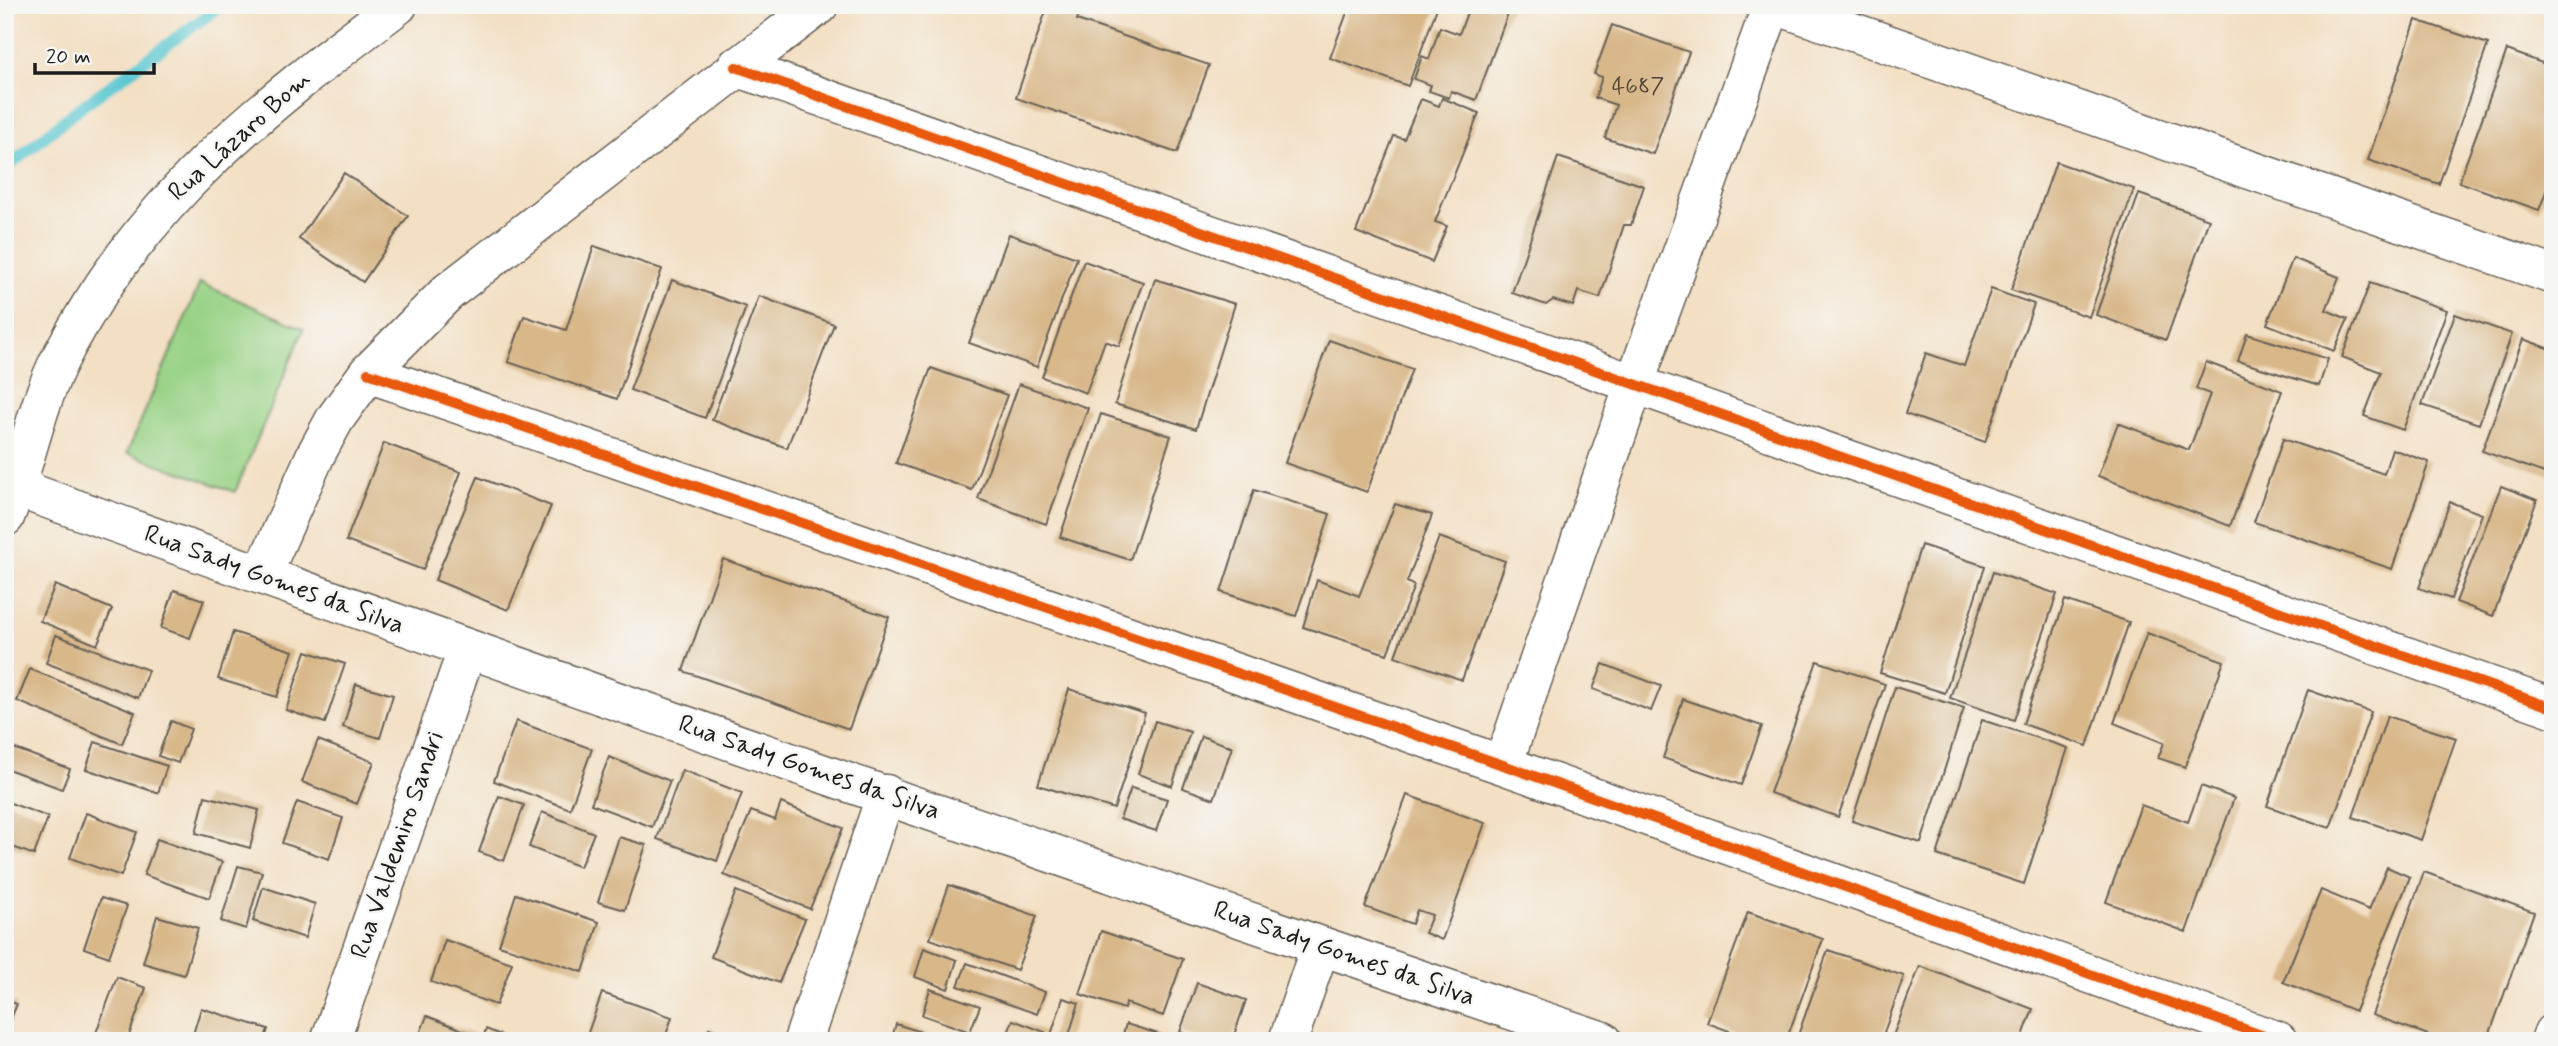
<svg xmlns="http://www.w3.org/2000/svg" width="2558" height="1046" font-family="Mynerve,sans-serif">
  <rect width="100%" height="100%" fill="#f6f6f2"/>
  <filter id="ink" filterUnits="userSpaceOnUse"><feTurbulence type="fractalNoise" baseFrequency=".0143" numOctaves="2"/><feDisplacementMap in="SourceGraphic" scale="14" xChannelSelector="R" yChannelSelector="G"/><feConvolveMatrix kernelMatrix="1 2 1 2 8 2 1 2 1" color-interpolation-filters="sRGB"/></filter>
  <filter id="wash" filterUnits="userSpaceOnUse"><feTurbulence type="fractalNoise" baseFrequency=".00686" numOctaves="4" result="noise"/><feDisplacementMap in="SourceGraphic" scale="28" xChannelSelector="R" yChannelSelector="G"/><feGaussianBlur stdDeviation="1.57" result="paint"/><feColorMatrix in="noise" values="0 0 0 0 0 0 0 0 0 0 0 0 0 0 0 0 0 1.4 0 .05"/><feComposite in="paint" operator="in"/></filter>
  <g filter="url(#wash)">
    <rect width="100%" height="100%" fill="#f3dfc3"/>
    <!-- pitch -->
    <path fill="#97d184" stroke="#5a7650" stroke-width="2" d="M200,283L304,329L235,492L127,453Z"/>
    <g fill="none" stroke-linecap="round" stroke-linejoin="round">
      <!-- stream -->
      <path stroke="#5bc8d1" stroke-width="12" d="M5,169L77,110L222,5"/>
    </g>
    <g id="blocks">
      <!-- building -->
      <path fill="#d8b789" d="M1048,5H1082L1077,20L1209,65L1177,153L1016,98Z
        M1350,5H1438L1408,86L1330,58Z
        M1470,5H1511L1476,100L1451,91L1449,98L1429,91L1431,85L1414,79L1422,56L1429,59L1440,27L1459,34Z
        M2416,20L2488,44L2439,184L2368,160Z
        M1612,25L1689,52L1653,154L1605,138L1616,105L1595,98L1602,77L1594,74Z
        M2507,50L2553,67V173L2539,210L2459,182Z
        M1442,98L1479,113L1435,222L1447,226L1432,262L1356,232L1394,136L1404,139L1421,99L1439,106Z
        M1558,157L1644,186L1631,225H1624L1600,298L1578,291L1573,306L1553,300L1546,305L1512,293Z
        M2056,162L2134,189L2089,317L2011,290Z
        M344,173L408,216L363,282L299,239Z
        M2139,194L2209,219L2166,340L2096,315Z
        M1009,234L1077,258L1037,367L969,343Z
        M594,246L662,269L617,399L508,362L524,316L566,330Z
        M2293,258L2339,277L2326,310L2348,319L2334,351L2267,324Z
        M1084,261L1143,282L1119,346L1105,341L1086,393L1042,377Z
        M1155,279L1235,304L1196,429L1115,404Z
        M672,280L746,307L705,418L630,390Z
        M2370,283L2447,310L2403,430L2364,416L2381,372L2342,357Z
        M1991,289L2034,304L1985,442L1905,414L1926,353L1964,366Z
        M759,296L834,324L787,448L712,420Z
        M2455,314L2512,334L2479,424L2422,405Z
        M2247,334L2328,359L2319,386L2238,361Z
        M2523,339L2553,350V476L2482,451Z
        M1329,340L1412,369L1367,492L1285,463Z
        M2206,362L2282,391L2230,526L2098,476L2118,423L2189,450L2210,394L2196,389Z
        M931,368L1007,395L972,490L896,463Z
        M1019,384L1088,408L1046,524L978,499Z
        M1101,414L1171,436L1130,560L1060,537Z
        M2283,439L2384,474L2392,449L2429,462L2392,569L2254,522Z
        M384,443L461,472L423,570L346,541Z
        M478,477L551,506L508,610L435,580Z
        M2501,486L2537,500L2493,616L2456,602Z
        M1254,490L1330,514L1296,616L1221,592Z
        M2450,502L2482,514L2451,599L2419,588Z
        M1395,504L1432,515L1407,582L1414,586L1387,654L1303,627L1317,580L1359,596Z
        M1439,537L1505,561L1462,680L1395,656Z
        M1921,545L1985,566L1945,693L1880,673Z
        M723,559L889,617L849,729L683,671Z
        M1993,572L2057,594L2014,720L1950,698Z
        M55,585L112,609L97,645L40,621Z
        M174,590L204,600L190,638L161,628Z
        M2065,600L2129,622L2087,746L2023,724Z
        M233,632L293,651L277,697L218,679Z
        M2147,633L2224,661L2185,767L2158,758L2164,743L2114,723Z
        M56,635L148,670L138,698L46,663Z
        M306,651L345,664L325,723L286,710Z
        M1817,661L1885,684L1838,817L1770,793Z
        M1603,664L1661,686L1651,711L1593,689Z
        M30,669L135,712L122,744L17,701Z
        M356,684L393,695L380,738L343,727Z
        M1895,687L1964,708L1921,843L1852,821Z
        M1069,689L1145,713L1114,809L1038,785Z
        M2308,690L2371,712L2330,828L2267,806Z
        M1683,699L1762,726L1741,785L1663,758Z
        M2387,716L2456,738L2421,840L2353,817Z
        M1982,720L2068,748L2024,884L1937,855Z
        M171,721L191,729L178,763L158,756Z
        M516,721L592,749L570,809L494,781Z
        M1155,721L1190,732L1172,786L1138,774Z
        M1201,736L1232,747L1214,799L1183,788Z
        M318,740L374,762L357,804L302,782Z
        M95,742L167,766L158,793L86,769Z
        M5,745L70,769L62,789L5,768Z
        M609,757L670,781L652,827L591,804Z
        M682,770L742,793L717,861L657,839Z
        M2201,786L2234,798L2186,932L2106,902L2141,805L2188,822Z
        M1131,788L1167,799L1156,831L1120,819Z
        M1407,795L1485,823L1442,940L1425,933L1432,915L1417,910L1412,924L1365,907Z
        M205,796L259,810L250,848L196,833Z
        M499,796L524,805L504,861L479,852Z
        M5,801L48,817L34,855L5,844Z
        M297,802L343,818L329,859L282,843Z
        M781,803L843,828L810,909L724,875L751,811L775,820Z
        M542,812L594,833L580,867L529,847Z
        M86,813L137,832L121,876L70,858Z
        M619,837L646,845L625,910L598,902Z
        M157,839L222,862L209,898L144,875Z
        M238,866L262,872L246,929L221,921Z
        M2387,867L2410,877L2355,1011L2283,982L2321,890L2369,910Z
        M2424,872L2534,912L2487,1041H2445L2372,1015Z
        M949,885L1037,916L1017,970L930,939Z
        M263,887L315,904L305,938L253,921Z
        M736,891L805,919L779,983L711,957Z
        M516,894L599,922L583,972L499,945Z
        M101,898L127,906L109,957L84,948Z
        M1748,912L1823,939L1786,1041H1757L1707,1023Z
        M157,916L198,928L184,975L143,963Z
        M1101,931L1183,959L1163,1016L1126,1003L1124,1009L1080,994Z
        M445,940L512,963L496,1005L431,982Z
        M924,948L957,960L948,989L915,977Z
        M1828,950L1904,976L1881,1041H1796Z
        M967,963L1045,992L1037,1014L958,986Z
        M1920,966L2033,1009L2021,1041H1891Z
        M117,977L146,988L127,1041L96,1033Z
        M1197,983L1246,1000L1232,1041H1205L1180,1032Z
        M930,989L980,1006L970,1032L922,1015Z
        M602,993L672,1017L664,1041H585Z
        M1063,998L1079,1003L1067,1041H1049Z
        M5,1000L17,1004L5,1033Z
        M201,1008L268,1029L264,1041H191Z
        M427,1016L483,1038L486,1029L516,1041H417Z
        M1013,1020L1045,1032L1042,1041H1005Z
        M896,1024L946,1040V1041H891Z
        M1126,1024L1178,1040V1041H1121Z
        M709,1028L744,1040V1041H704Z"/>
    </g>
  </g>
  <g filter="url(#ink)">
    <use href="#blocks" fill-opacity="0" stroke="#676056" stroke-width="2"/>
    <g fill="none" stroke-linecap="round" stroke-linejoin="round">
      <!-- minor casing -->
      <g stroke="#676056" stroke-width="41">
        <path id="minor" d="M1775,5L2553,275
          M736,67L2553,708
          M368,373L1503,765L2278,1041
          M17,488C544,676 1072,864 1603,1041
          M5,517C26,465 35,408 61,357C143,199 259,110 398,5
          M262,575L316,454L335,419L368,373L448,292L819,5
          M1503,765L1634,385L1772,5
          M330,1041L467,650
          M803,1041L886,794
          M1288,1041L1320,947
          M2550,1041L2553,1033"/>
      </g>
      <!-- minor -->
      <use href="#minor" stroke="#fff" stroke-width="38"/>
      <!-- cycleway casing -->
      <g stroke="#f6f6f2" stroke-width="15">
        <path id="cycleway" d="M736,67L2553,708
          M368,373L1503,765L2278,1041"/>
      </g>
      <!-- cycleway -->
      <use href="#cycleway" stroke="#e8590c" stroke-width="10"/>
    </g>
  </g>
  <g text-anchor="middle" dominant-baseline="central" stroke-width="5" stroke-linejoin="round" paint-order="stroke">
    <!-- number labels -->
    <g font-size="23" fill="#4b4337">
      <text x="1638" y="87">4687</text>
    </g>
    <!-- street labels -->
    <g font-size="26" fill="#1c1c1c" stroke="#f6f6f2">
      <text transform="translate(240 136) rotate(-42)">Rua Lázaro Bom</text>
      <text transform="translate(274 580) rotate(20)">Rua Sady Gomes da Silva</text>
      <text transform="translate(809 768) rotate(19)">Rua Sady Gomes da Silva</text>
      <text transform="translate(398 845) rotate(-71)">Rua Valdemiro Sandri</text>
      <text transform="translate(1344 954) rotate(19)">Rua Sady Gomes da Silva</text>
    </g>
  </g>
  <!-- margin -->
  <rect width="2558" height="1046" fill="none" stroke="#f6f6f2" stroke-width="28"/>
  <!-- scale -->
  <path d="M35 63v10h119v-10" fill="none" stroke="#1c1c1c" stroke-width="3.5"/>
  <text x="46" y="63" font-size="21" fill="#1c1c1c" stroke="#f6f6f2" stroke-width="5" paint-order="stroke">20 m</text>
</svg>
